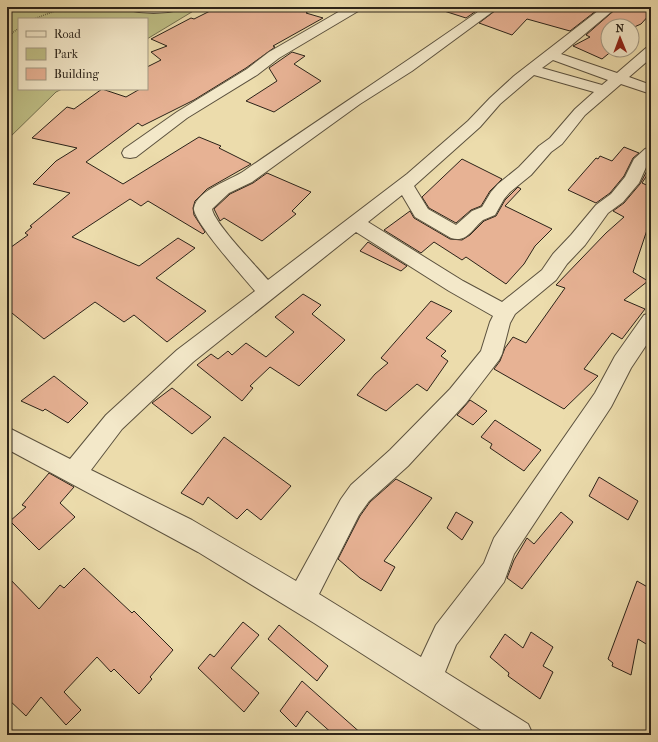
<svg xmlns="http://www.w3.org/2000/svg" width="658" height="742" font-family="'IM FELL French Canon',serif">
  <rect width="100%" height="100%" fill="#ecdcac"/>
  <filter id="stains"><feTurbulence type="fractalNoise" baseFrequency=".005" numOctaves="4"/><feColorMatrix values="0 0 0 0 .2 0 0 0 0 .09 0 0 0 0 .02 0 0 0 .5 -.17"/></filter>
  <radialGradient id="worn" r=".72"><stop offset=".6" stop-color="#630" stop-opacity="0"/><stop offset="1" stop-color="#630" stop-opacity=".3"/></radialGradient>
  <!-- green -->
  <path fill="#bebe85" stroke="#74704f" d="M7,7H200L147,39V19H19V89H62L56,92L7,140Z"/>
  <!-- building -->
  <path fill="#e7b294" stroke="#2b2319" d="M218,7H314L306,13L323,18L273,46L275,47L246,68L194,100L142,126L138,123L86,162L123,184L199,137L221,146L219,148L251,164L207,189L195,201L193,208L194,215L205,232L203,234L148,201L141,206L130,199L72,237L139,266L178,238L195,248L156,278L206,311L167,342L134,315L124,322L95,302L44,339L7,309V250L28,235L25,233L32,227L30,226L70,193L33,184L56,161L77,148L32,138L67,107L74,109L102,89L126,97L140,89H147V67L161,60L151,52L167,46L151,39L191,18L194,19Z
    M442,7H482L466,18L441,10Z
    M500,7H601L570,31L527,19L512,35L479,23Z
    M618,7H651V13L641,24L632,28V26H608V50H613L602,59L573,46L590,37L586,35Z
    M292,52L305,56L294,64L321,81L274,112L246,101L277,81L269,68Z
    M624,147L639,153L633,158L624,176L610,193L596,203L568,190L596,158L598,159L600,156L612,161Z
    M462,159L502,179L490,191L481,206L471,210L456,223L429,208L422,197Z
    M651,163V169L642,183L651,187V218L633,272L648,281L624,300L645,309L622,339L612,333L584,369L598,376L564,409L494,369L500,361L505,348L513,337L526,343L565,288L556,285L606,233L624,217L613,211L624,203L640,184Z
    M267,173L311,192L292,211L296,214L262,241L224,218L220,221L214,209L230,194L253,183Z
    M518,187L521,189L505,206L552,229L535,246L524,264L506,284L466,257L462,260L434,242L421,253L384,230L410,211L414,218L450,239L462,240L470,235L484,221L496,216L505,200Z
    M368,242L407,266L401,271L360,251Z
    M303,294L321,305L312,314L345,340L299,386L270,367L250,386L253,388L242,401L197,365L211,354L218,359L228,351L232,355L246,343L266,357L294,332L275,317Z
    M431,301L452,311L426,338L446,351L441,356L448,361L427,391L417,384L386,411L357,395L375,374L388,363L381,358Z
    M54,376L88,403L68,423L45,409L43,411L21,401Z
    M172,388L211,417L192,434L152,403Z
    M470,400L487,411L473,425L457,415Z
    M495,420L541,450L524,471L490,448L492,444L481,437Z
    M224,437L291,486L261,520L247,509L237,519L208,497L203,505L181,493Z
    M49,473L74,487L60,503L75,517L39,550L10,521L26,507L22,505Z
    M599,477L638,501L628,520L589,496Z
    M396,479L432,498L384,561L395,567L381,591L360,578L338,559L360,516L370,502Z
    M456,512L473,522L462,540L447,528Z
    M561,512L573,522L522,589L507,578L514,560L527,538L534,544Z
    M84,568L132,613L134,611L173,650L150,677L152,679L139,694L114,669L111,672L97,657L64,692L81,710L66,725L41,697L26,716L7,698V576L39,609L60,585L64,588Z
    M637,581L651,589V647L638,639L631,675L612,666L613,663L608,659Z
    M243,622L259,635L231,668L259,693L244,712L198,668L210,654L214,657Z
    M279,625L328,666L317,681L268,639Z
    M531,632L553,647L543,666L553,672L540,699L508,676L509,673L490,657L505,634L523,648Z
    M302,681L363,735H334L307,711L296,727L280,711Z"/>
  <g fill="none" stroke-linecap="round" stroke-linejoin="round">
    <!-- minor casing -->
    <g stroke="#5b513e" stroke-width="2">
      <path id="minor" d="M126,7H181L179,10C162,14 145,14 128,10Z
        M347,7H362L360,10L279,58L257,75L187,118L136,157L130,158L124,157L122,153L124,149L177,112L247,69L269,52Z
        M485,7H499L412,71L360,104L252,182L229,193L212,209C214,223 257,267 268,280L407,174L468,121L490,98L514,76L603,7H617L561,54L617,73L646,48L651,47V58L629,77L651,85V94L621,84L585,115L562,144L551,152L531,175L510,192L504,199L495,215C491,217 487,218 483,220C472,229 467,243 451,238L415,217L402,195L368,222L463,281L502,302L542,270L553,254L571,235L596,205L611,194L625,177L634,159L645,149L651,147V161L647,165L639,183L623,202L608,213L585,245L567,264L556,280L515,314L510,323L502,354L499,360L466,403L408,466L369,501L359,515L319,594L421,657L436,625L484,563L494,538L595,393L615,356L644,315L651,313V338L631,368L611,407L514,554L504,582L456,645L445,672L528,724L533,735H489L314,623L198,552L7,449V427L70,459L106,415L177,350L255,291C245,279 192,220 194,208C197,190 231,180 244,171C324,116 405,63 485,7ZM553,60L608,80L602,85L542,68ZM534,75L594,92L575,109L550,138L539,146L519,167L498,184L491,192L482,207L472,211L456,225L428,209L414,186L480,127L500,104ZM356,232L449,291L493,316L490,322L481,351L450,389L390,450L351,485L341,499L296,581L192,520L91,470L122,429L193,362Z"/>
    </g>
    <!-- path -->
    <path stroke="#2b2319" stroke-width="1.5" stroke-dasharray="0.5 1.5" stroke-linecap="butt" d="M34,19L65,7
      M7,37L19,28"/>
    <!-- minor -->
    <use href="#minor" fill="#f3e8c9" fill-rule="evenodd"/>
  </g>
  <!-- margin -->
  <rect width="658" height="742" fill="none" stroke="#ecdcac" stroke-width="24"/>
  <rect x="8" y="8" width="642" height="726" fill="none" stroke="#2b2319" stroke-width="2"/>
  <rect x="12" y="12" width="634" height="718" fill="none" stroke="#2b2319"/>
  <!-- legend -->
  <rect x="18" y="18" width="130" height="72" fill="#f3e8c9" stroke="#a39983"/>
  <rect x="26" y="31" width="20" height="6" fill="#f3e8c9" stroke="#a39983"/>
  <text x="54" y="38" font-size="12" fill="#2b2319">Road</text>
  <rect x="26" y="48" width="20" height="12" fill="#bebe85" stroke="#a39983"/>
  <text x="54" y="58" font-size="12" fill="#2b2319">Park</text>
  <rect x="26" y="68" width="20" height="12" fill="#e7b294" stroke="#a39983"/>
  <text x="54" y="78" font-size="12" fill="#2b2319">Building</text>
  <!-- north arrow -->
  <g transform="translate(620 38) rotate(359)"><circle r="19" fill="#f3e8c9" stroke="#a39983"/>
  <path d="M0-3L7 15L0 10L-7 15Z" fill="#8f2418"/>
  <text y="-6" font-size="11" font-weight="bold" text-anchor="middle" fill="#2b2319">N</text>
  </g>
  <rect width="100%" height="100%" filter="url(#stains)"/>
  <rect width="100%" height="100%" fill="url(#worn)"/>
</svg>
